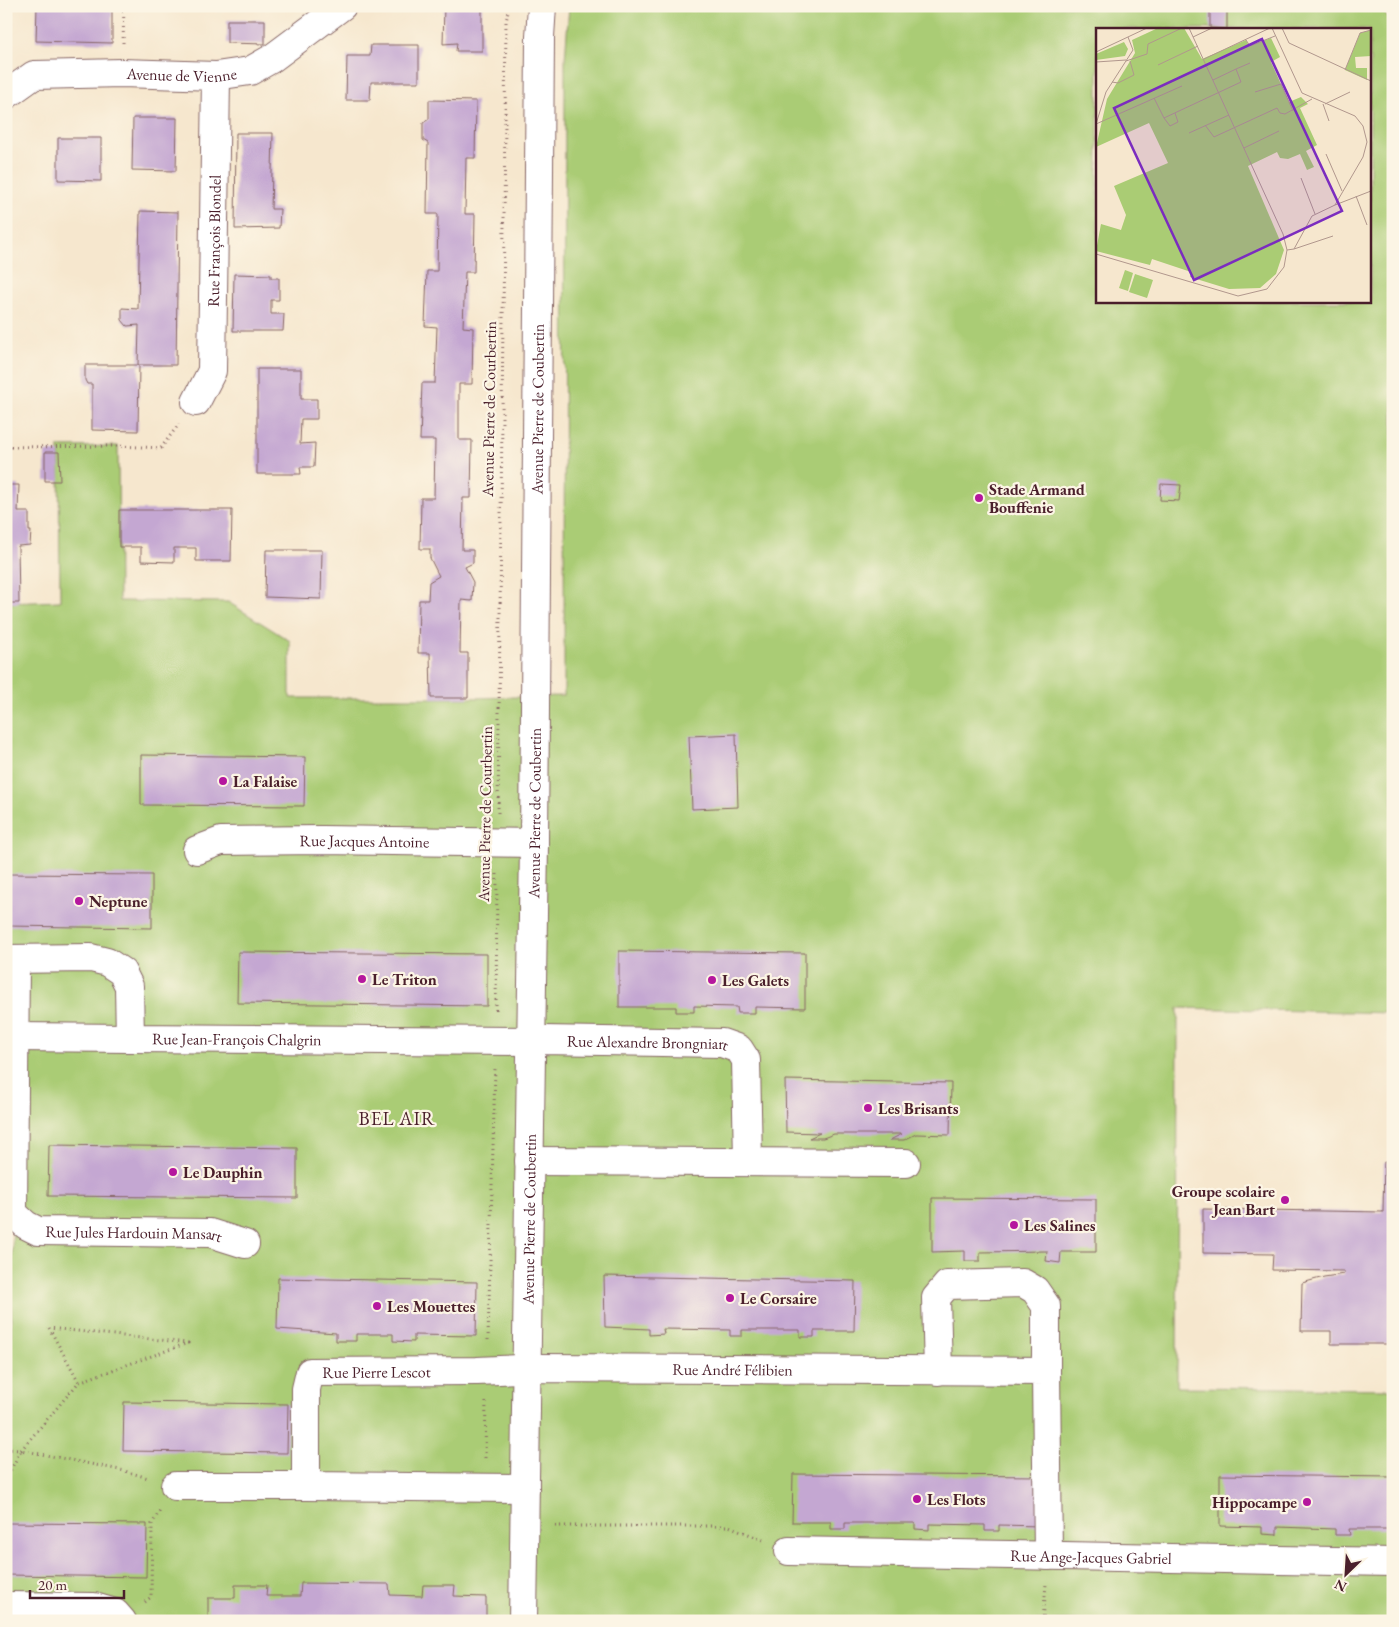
<svg xmlns="http://www.w3.org/2000/svg" width="1399" height="1627" font-family="'EB Garamond',serif">
  <rect width="100%" height="100%" fill="#fcf5e5"/>
  <filter id="ink" filterUnits="userSpaceOnUse"><feTurbulence type="fractalNoise" baseFrequency=".02" numOctaves="2"/><feDisplacementMap in="SourceGraphic" scale="10" xChannelSelector="R" yChannelSelector="G"/><feConvolveMatrix kernelMatrix="1 2 1 2 8 2 1 2 1" color-interpolation-filters="sRGB"/></filter>
  <filter id="wash" filterUnits="userSpaceOnUse"><feTurbulence type="fractalNoise" baseFrequency=".0096" numOctaves="4" result="noise"/><feDisplacementMap in="SourceGraphic" scale="20" xChannelSelector="R" yChannelSelector="G"/><feGaussianBlur stdDeviation="1.12" result="paint"/><feColorMatrix in="noise" values="0 0 0 0 0 0 0 0 0 0 0 0 0 0 0 0 0 1.4 0 .05"/><feComposite in="paint" operator="in"/></filter>
  <g filter="url(#wash)">
    <rect width="100%" height="100%" fill="#f6e7ce"/>
    <!-- green -->
    <path fill="#aacc74" stroke="#7a7650" fill-rule="evenodd" d="M569,6H1376L1393,22V69L1389,73L1393,77V1013L1178,1008L1177,1387L1393,1389V1621H122L6,1606V1421H9L13,1213L6,1038V603L60,601L59,447L118,446L119,601L228,602L290,641V698H468L564,696L565,60ZM1098,29H1370V301H1098Z"/>
    <g id="blocks">
      <!-- building -->
      <path fill="#c4a7d2" d="M37,6H112V43L36,41Z
        M444,6H482V51H456L457,43L443,44Z
        M1214,7L1227,8V29L1210,28V11Z
        M227,20H265V44L227,43Z
        M371,45H419V82H371L370,100H346L347,56H370Z
        M429,100L476,101L475,158H466L465,214H475L474,272H465L463,327L473,328L472,384H459V440H472L471,498H463L462,550H473V563L465,567L473,582L472,601L461,600L460,653H468V698H431L430,653H418L419,600H428L429,582L439,576L430,558V549H420L421,498H434L435,440H420L422,383H435L437,327L425,326L427,271H437L438,214H427L428,143L423,140V123L429,119Z
        M133,118H177L176,171L132,170Z
        M236,133H273L271,209H280L279,228L235,229Z
        M58,138H101V181L58,180Z
        M6,211L9,212L8,267H6Z
        M140,211L178,212L176,365H138L139,325L127,326L122,320V308L138,309Z
        M234,274L271,275V278H279V300H271V314H284L283,331H233Z
        M85,365H139L138,431L92,430V384H87L85,380Z
        M257,369H301V399H317V419H301L300,444L315,443L314,467H300L301,474H257Z
        M45,452H59L60,481H45Z
        M1161,484L1181,485L1179,501L1160,500Z
        M6,485H19L18,512H29V531H31L30,545L18,546L19,603H6Z
        M119,510H232L231,561H196V548H174V562L141,561V547H119Z
        M266,550H322L321,599L265,597Z
        M736,734L738,807L692,809L689,736Z
        M141,755L305,757L304,806L141,805Z
        M6,874L152,875V928L6,926Z
        M619,951L805,953V1008L755,1007V1013H738L737,1007L694,1006V1012H676V1007H619Z
        M238,952L487,954V1006L237,1003Z
        M785,1080L951,1083L950,1135L916,1134L904,1140H890L902,1134H834L823,1138H809L820,1133L786,1132Z
        M49,1145L297,1148V1198L48,1196Z
        M1384,1162H1393V1344H1331V1331H1301L1302,1283L1324,1277L1344,1274V1271L1272,1270L1273,1254L1203,1253V1209L1383,1212Z
        M932,1198L1096,1199V1252H1061L1060,1263L1046,1261L1047,1251L980,1252V1261H965V1251L932,1252Z
        M604,1276L855,1281L854,1331H814V1337H800V1330H742V1336H730V1330L663,1329L664,1334L649,1335V1329L605,1327Z
        M278,1278L477,1282L476,1336L414,1335V1342L393,1341V1334H356V1341H336V1333L277,1329Z
        M124,1402L288,1404L287,1453L123,1451Z
        M793,1474L1041,1476V1526L999,1525V1531H985V1525L929,1524V1530L915,1529V1523H845V1529H831V1522H792Z
        M1220,1475L1393,1477V1529H1349L1350,1535H1335V1529L1277,1527V1535L1262,1534V1527L1220,1526Z
        M6,1523L147,1524L146,1577L6,1575Z
        M301,1583L389,1584L390,1595L422,1596L423,1585H455L454,1596L486,1597V1621H208V1598H235V1585H267L266,1596H300Z"/>
    </g>
  </g>
  <g filter="url(#ink)">
    <use href="#blocks" fill-opacity="0" stroke="#866564" stroke-width="1"/>
    <g fill="none" stroke-linecap="round" stroke-linejoin="round">
      <!-- street casing -->
      <g stroke="#866564" stroke-width="30">
        <g id="street">
          <path id="s1" d="M6,95L34,75L122,73L216,76L250,71L271,59L342,6"/>
          <path id="s2" d="M196,402L212,371L216,76"/>
          <path id="s3" d="M197,850L221,841L322,840L534,843"/>
          <path id="s4" d="M6,959L91,958L107,962L122,972L129,986L130,1038L531,1041L542,1040L722,1043L739,1049L746,1060L748,1161"/>
          <path id="s5" d="M15,959L13,1213L26,1225L38,1231L210,1233L245,1244"/>
          <path d="M14,1037L130,1038"/>
          <path d="M529,1161L906,1163"/>
          <path d="M938,1371L936,1298L947,1285L1023,1283L1035,1290L1046,1306V1371"/>
          <path d="M175,1486H306"/>
          <path id="s6" d="M525,1488L306,1486V1389L310,1372L477,1371L541,1368L1046,1371L1048,1556"/>
          <path id="s7" d="M789,1551L1393,1562"/>
          <path d="M6,1606L94,1607L115,1613L122,1621"/>
          <path id="s8" d="M523,1621L534,843L540,37L542,6"/>
        </g>
      </g>
      <!-- path -->
      <path stroke="#866564" stroke-width="3" stroke-dasharray="1 4" stroke-linecap="butt" d="M123,43L124,6
        M6,447L118,446L161,448L179,424
        M498,813L506,22L509,6
        M496,1010L497,872
        M488,1340L495,1069
        M6,1449L21,1450L79,1382L188,1343L49,1328L79,1382
        M485,1458L486,1399
        M6,1479L21,1450L125,1471L148,1478
        M555,1526H729L763,1540
        M145,1602L151,1597L152,1524L160,1510
        M1043,1621L1046,1584"/>
      <!-- street -->
      <use href="#street" stroke="#fff" stroke-width="28"/>
    </g>
  </g>
  <!-- markers -->
  <g fill="#b5179e" stroke="#fcf5e5" stroke-width="2">
    <circle cx="979" cy="498" r="5"/>
    <circle cx="223" cy="781" r="5"/>
    <circle cx="79" cy="901" r="5"/>
    <circle cx="362" cy="979" r="5"/>
    <circle cx="712" cy="980" r="5"/>
    <circle cx="868" cy="1108" r="5"/>
    <circle cx="173" cy="1172" r="5"/>
    <circle cx="1285" cy="1200" r="5"/>
    <circle cx="1014" cy="1225" r="5"/>
    <circle cx="730" cy="1298" r="5"/>
    <circle cx="377" cy="1306" r="5"/>
    <circle cx="917" cy="1499" r="5"/>
    <circle cx="1307" cy="1502" r="5"/>
  </g>
  <g text-anchor="middle" dominant-baseline="central" stroke-width="4.5" stroke-linejoin="round" paint-order="stroke">
    <!-- street labels -->
    <g font-size="16" fill="#4a1f2b" stroke="#fcf5e5">
      <text stroke="none"><textPath href="#s1" startOffset="182">Avenue de Vienne</textPath></text>
      <text stroke="none"><textPath href="#s2" startOffset="165">Rue François Blondel</textPath></text>
      <text transform="translate(489 409) rotate(-89)">Avenue Pierre de Courbertin</text>
      <text stroke="none"><textPath href="#s8" startOffset="1212">Avenue Pierre de Coubertin</textPath></text>
      <text stroke="none"><textPath href="#s8" startOffset="808">Avenue Pierre de Coubertin</textPath></text>
      <text transform="translate(485 814) rotate(-89)">Avenue Pierre de Courbertin</text>
      <text stroke="none"><textPath href="#s3" startOffset="169">Rue Jacques Antoine</textPath></text>
      <text stroke="none"><textPath href="#s4" startOffset="294">Rue Jean-François Chalgrin</textPath></text>
      <text stroke="none"><textPath href="#s4" startOffset="705">Rue Alexandre Brongniart</textPath></text>
      <text stroke="none"><textPath href="#s8" startOffset="402">Avenue Pierre de Coubertin</textPath></text>
      <text stroke="none"><textPath href="#s5" startOffset="381">Rue Jules Hardouin Mansart</textPath></text>
      <text stroke="none"><textPath href="#s6" startOffset="756">Rue André Félibien</textPath></text>
      <text stroke="none"><textPath href="#s6" startOffset="400">Rue Pierre Lescot</textPath></text>
      <text stroke="none"><textPath href="#s7" startOffset="302">Rue Ange-Jacques Gabriel</textPath></text>
    </g>
    <!-- poi labels -->
    <g font-size="16" font-weight="bold" fill="#4a1f2b" stroke="#fcf5e5" text-anchor="start">
      <text x="989" y="489">Stade Armand<tspan x="989" dy="18">Bouffenie</tspan></text>
      <text x="233" y="781">La Falaise</text>
      <text x="89" y="901">Neptune</text>
      <text x="372" y="979">Le Triton</text>
      <text x="722" y="980">Les Galets</text>
      <text x="878" y="1108">Les Brisants</text>
      <text x="183" y="1172">Le Dauphin</text>
      <text x="1275" y="1191" text-anchor="end">Groupe scolaire<tspan x="1275" dy="18">Jean Bart</tspan></text>
      <text x="1024" y="1225">Les Salines</text>
      <text x="740" y="1298">Le Corsaire</text>
      <text x="387" y="1306">Les Mouettes</text>
      <text x="927" y="1499">Les Flots</text>
      <text x="1297" y="1502" text-anchor="end">Hippocampe</text>
    </g>
    <!-- quarter labels -->
    <g font-size="19" letter-spacing="1" fill="#4a1f2b" stroke="#fcf5e5">
      <text x="397" y="1118">BEL AIR</text>
    </g>
  </g>
  <!-- overview -->
  <g transform="translate(1096 28)">
    <rect width="275" height="275" fill="#f6e7ce"/>
    <path d="M62,0H88L106,31L150,12L153,18L175,10L184,29L175,34L193,74L205,69L212,76L204,80L221,117L210,123L218,139L211,142L204,126L192,131L184,130L181,124L152,138L188,222L180,246L164,260L133,261L94,249L95,244L56,231L54,237L0,223L5,196L25,202L30,187L18,158L72,135L53,95L0,119L11,71L39,25L36,12ZM275,2V28L259,29L260,40H271V52L249,42L264,5ZM28,14L32,21L29,28L0,32V26ZM29,242L37,245L32,263L23,260ZM39,246L57,252L51,270L33,264Z" fill="#aacc74"/>
    <path fill="none" stroke="#b1978d" stroke-width="1" d="M176,0L206,65L259,88L267,98L271,114L267,129L239,177L216,188L198,221L191,222M186,0L193,15L275,53M97,9L116,0M150,12L154,18L179,8M0,24L51,0M108,31L174,0M30,33L51,26L52,16L86,0M0,34L30,32M62,37L102,18M140,41L154,35M249,42L264,5L275,2M16,54L22,55L38,47L34,33M159,64L185,56L197,83M58,70L68,90L145,54L140,41L117,52M227,76L233,93M229,76L254,64M68,90L74,98L82,94L79,85M0,96L10,64L37,22L32,9M0,96L86,58M109,97L118,109L181,80L184,85L189,86L216,71M93,105L133,87M148,120L183,103M230,126L246,163M205,150L219,186M260,168L271,197M239,177L275,163M198,221L237,208M0,226L142,268L171,261L188,239L191,222L187,206L93,0"/>
    <path fill="#7b2cbf" fill-opacity="0.15" stroke="#7b2cbf" stroke-width="2.5" d="M166,11L246,183L98,252L18,80Z"/>
    <rect width="275" height="275" fill="none" stroke="#4a1f2b" stroke-width="2.5"/>
  </g>
  <!-- margin -->
  <rect width="1399" height="1627" fill="none" stroke="#fcf5e5" stroke-width="25"/>
  <!-- north arrow -->
  <g transform="translate(1346 1574) rotate(205)" stroke="#fcf5e5" stroke-width="4" paint-order="stroke">
  <path d="M0-4L9 19L0 12L-9 19Z" fill="#4a1f2b"/>
  <text y="-8" font-size="14" font-weight="bold" text-anchor="middle" fill="#4a1f2b">N</text>
  </g>
  <!-- scale -->
  <path d="M30 1590v8h94v-8" fill="none" stroke="#4a1f2b" stroke-width="2.5"/>
  <text x="38" y="1590" font-size="15" fill="#4a1f2b" stroke="#fcf5e5" stroke-width="4" paint-order="stroke">20 m</text>
</svg>
